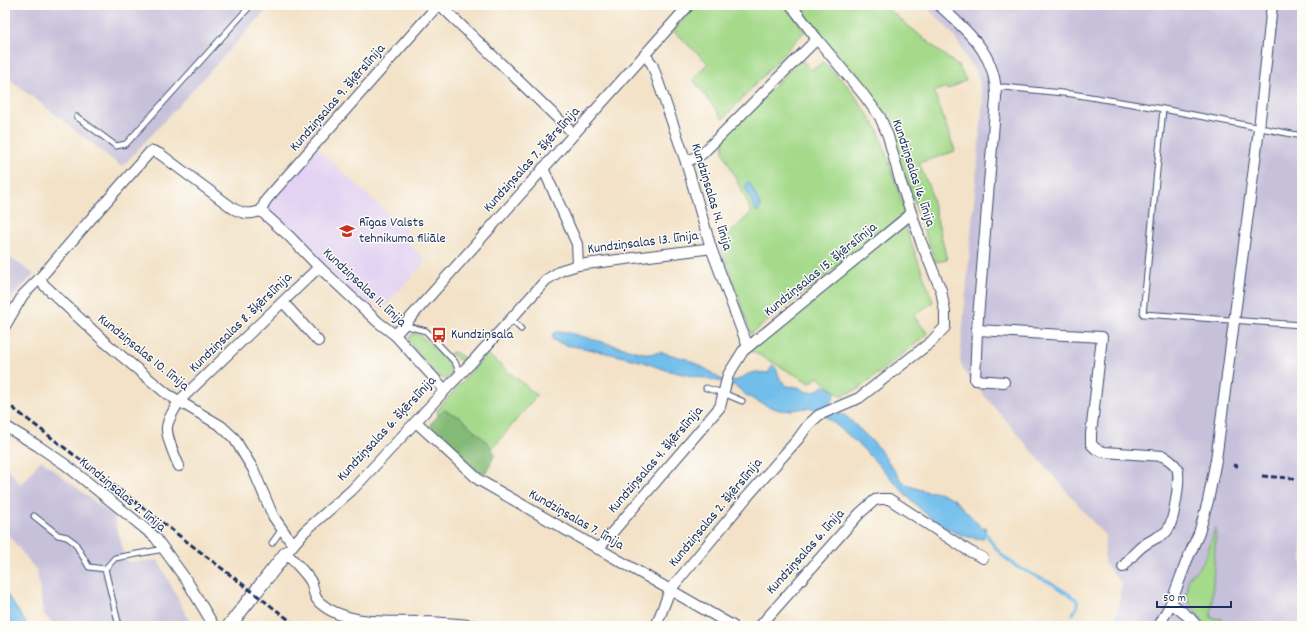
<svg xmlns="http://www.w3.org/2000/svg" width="1307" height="631" viewBox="0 0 1307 631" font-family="Dekko,sans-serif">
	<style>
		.built { fill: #e3d3f2 }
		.industrial { fill: #c6c0da }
		.green { fill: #a5da8b; stroke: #608474 }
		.forest { fill: #84ba77; stroke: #50746a }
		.water { fill: #71beeb; stroke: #4676a4 }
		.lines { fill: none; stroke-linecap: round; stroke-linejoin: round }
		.stream { stroke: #71beeb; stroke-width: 3 }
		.service-casing { stroke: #3b4a6e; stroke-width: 7 }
		.minor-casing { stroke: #3b4a6e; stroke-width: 12 }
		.tertiary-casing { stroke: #3b4a6e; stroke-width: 15 }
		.service { stroke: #fff; stroke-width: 5 }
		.minor { stroke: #fff; stroke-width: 10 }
		.tertiary { stroke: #fff; stroke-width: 13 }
		.rail { stroke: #1b2f5e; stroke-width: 3; stroke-dasharray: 6 3; stroke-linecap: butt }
		.labels { text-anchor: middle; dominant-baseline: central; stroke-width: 3; stroke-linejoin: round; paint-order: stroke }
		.street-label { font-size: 14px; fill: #1b2f5e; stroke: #fdfcf7 }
		.poi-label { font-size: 14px; fill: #1b2f5e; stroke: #fdfcf7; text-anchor: start }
	</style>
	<rect width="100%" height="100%" fill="#fdfcf7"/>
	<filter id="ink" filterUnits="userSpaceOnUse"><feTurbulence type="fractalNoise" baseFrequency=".025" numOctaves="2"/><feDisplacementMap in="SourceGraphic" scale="8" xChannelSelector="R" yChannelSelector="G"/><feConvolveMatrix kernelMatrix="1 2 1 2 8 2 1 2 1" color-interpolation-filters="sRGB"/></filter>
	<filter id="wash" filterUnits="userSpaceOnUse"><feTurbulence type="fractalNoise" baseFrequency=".012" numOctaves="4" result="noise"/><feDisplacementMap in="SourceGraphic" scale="16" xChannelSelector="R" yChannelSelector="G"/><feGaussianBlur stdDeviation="0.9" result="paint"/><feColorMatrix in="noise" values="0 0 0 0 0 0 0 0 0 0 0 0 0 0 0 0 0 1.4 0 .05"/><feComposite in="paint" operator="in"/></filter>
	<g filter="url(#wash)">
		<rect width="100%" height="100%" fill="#f3e2c7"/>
		<path class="built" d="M316,147L413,237L408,243L427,260L382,309L373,301L367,307L267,211V204Z"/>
		<g class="industrial">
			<path d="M5,5H271L122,167L7,77L5,80Z"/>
			<path d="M925,5H1302V626H1114L1122,584L1104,563L1105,536L964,372L960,360L983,100L978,76L952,33Z"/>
			<path d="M5,254L34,274L5,304Z"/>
			<path d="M41,460L113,516L127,562L158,560L192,626H56L43,613L37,571L5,531V465L20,484L26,480Z"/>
		</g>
		<g class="green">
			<path d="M696,5H784L805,31L723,119L693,79L708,63L673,31Z"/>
			<path d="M797,5H883L959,67L966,80L947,90L946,87L934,92L955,151L919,163L930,190L947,260L935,262L884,113Z"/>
			<path d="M801,59L812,70L823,62L849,87L878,130L906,213L751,334L720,243L752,212L723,152L724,136Z"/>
			<path d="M904,223L933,302L914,316L928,334L858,389L841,396L818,377L810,383L750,350Z"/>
			<path d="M414,334L420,335L448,362L451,367V376C448,378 446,380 442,378C434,375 416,349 409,341L410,336Z"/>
			<path d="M455,352L466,359C459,363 455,357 450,353Z"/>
			<path d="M487,354L537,395L473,472L436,437L438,409Z"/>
			<path d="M1215,528H1216L1211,618L1222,619L1221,626H1206L1190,603L1185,593L1188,592C1185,573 1195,575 1203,562C1209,551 1212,539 1215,528Z"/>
		</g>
		<path class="forest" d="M444,410L460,417L490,445L495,454L486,473L478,472L454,451L431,428V423Z"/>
		<g class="water">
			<path d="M748,182L750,183L761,207L757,212L745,187L746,184Z"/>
			<path d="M556,332H566L639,352L649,354L661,352L687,359L706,369L719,378L727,382L738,380L748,374L756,372L768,373L773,365L776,368L780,379L786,386L798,387L807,392H814L824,386L828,387L836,392L830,406L834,412L846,416L877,446L902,481L909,486L928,492H939L954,499L982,528L986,527L983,539C933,536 906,492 873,459C856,441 836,424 816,409C804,406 792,412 780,410C771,408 753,400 746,395C741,391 737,386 731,384C701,376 673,375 644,362C624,357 604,352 583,348C572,346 564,346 553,340L552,335Z"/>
			<path d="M5,594L8,596L28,626H5Z"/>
		</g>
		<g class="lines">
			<path class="stream" d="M985,532L994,546L1003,556L1017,567L1053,584L1076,599C1080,605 1076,608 1073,614"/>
		</g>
	</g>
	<g filter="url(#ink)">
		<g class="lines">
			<g class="service-casing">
				<g id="service">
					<path d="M996,88L1004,87L1072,94L1163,109L1143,314L1302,325"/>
					<path d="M1163,109L1302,136"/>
					<path d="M77,117L116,146L126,144L251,5"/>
					<path d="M511,319L521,329"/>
					<path d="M403,325L426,331L455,362L460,374"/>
					<path d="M706,388L723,393L742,401"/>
					<path d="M34,516L58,535L67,537L75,543L89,567L105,569"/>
					<path d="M272,543L282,529"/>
					<path d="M119,626L105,569L115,558L164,549"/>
				</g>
			</g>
			<g class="minor-casing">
				<g id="minor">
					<path d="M440,5L574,134"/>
					<path d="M939,5C968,32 997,54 996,98L977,330L975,380L1004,382"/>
					<path d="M645,55L652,64L686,162L711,248L748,347"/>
					<path d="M686,162L702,154L817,39"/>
					<path d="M543,168L577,244L578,265"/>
					<path d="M261,211L266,200L438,5"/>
					<path d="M261,211L289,236L319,267L378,322L395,335L445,390"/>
					<path d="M40,278L44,285L106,343L167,394L221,426L234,438L253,469L273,516L293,545"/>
					<path d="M283,302L318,341"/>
					<path d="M5,326L23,295L40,278L90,220L150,152L153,151L160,154L234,209C246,215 249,214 261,211"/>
					<path d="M977,330L1102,337L1091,434V444L1096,449L1104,452L1163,456C1168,459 1173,462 1177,468C1181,477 1174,524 1166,532C1161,536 1153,539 1147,543C1137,549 1130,558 1123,567"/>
					<path d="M395,335L689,5"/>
					<path d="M416,422L479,480L733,626"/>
					<path d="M5,426L38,446L66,465L132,518L155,537L187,581L214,626"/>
					<path d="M179,466C175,457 166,435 167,427C168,418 175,409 179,401L319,267"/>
					<path d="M598,549L720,407L728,375L743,351L911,214"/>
					<path d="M1171,603L1190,618L1197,626"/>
					<path d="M477,626C458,624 440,622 422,622C389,621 345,626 319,602C312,595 315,588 310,580C303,570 294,561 286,553L305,531L352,490L382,458L445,390L473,361L546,280L562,270L578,265L705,249L711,248"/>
					<path d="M656,626L670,590L747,497L798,439L808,425L819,415L859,398L931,342L945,327V312L941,290L921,242L900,180L888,136L880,117L863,94L817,39L791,5"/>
					<path d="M760,626L860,513L875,500L881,499H889L969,551L983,558"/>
					<path d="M1159,626L1171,603L1187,560L1199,533L1208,501L1216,460L1259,129L1272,5"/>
				</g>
			</g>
			<g class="tertiary-casing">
				<path id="tertiary" d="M229,626L286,553"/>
			</g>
			<use href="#service" class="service"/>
			<use href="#minor" class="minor"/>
			<use href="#tertiary" class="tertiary"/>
			<g class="rail">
				<path d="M5,402L297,626"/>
				<path d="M1233,465L1238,466"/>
				<path d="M1262,476L1302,479"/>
			</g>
		</g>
	</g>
	<defs>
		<g id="university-bare" transform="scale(1.2)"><path d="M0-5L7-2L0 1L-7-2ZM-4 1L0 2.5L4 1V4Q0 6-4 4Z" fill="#c8321e" stroke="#fdfcf7" stroke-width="2.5" paint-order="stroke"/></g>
		<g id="bus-bare" transform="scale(1.2)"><path d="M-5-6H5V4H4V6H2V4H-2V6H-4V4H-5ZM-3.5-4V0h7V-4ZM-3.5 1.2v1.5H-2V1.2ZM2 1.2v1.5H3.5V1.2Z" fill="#c8321e" stroke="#fdfcf7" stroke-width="2.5" paint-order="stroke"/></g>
	</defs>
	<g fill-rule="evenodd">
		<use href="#university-bare" x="347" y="231"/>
		<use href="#bus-bare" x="439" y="335"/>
	</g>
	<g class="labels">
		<g class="street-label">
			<text transform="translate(338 98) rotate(-49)">Kundziņsalas 9. šķērslīnija</text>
			<text transform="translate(532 160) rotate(-48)">Kundziņsalas 7. šķērslīnija</text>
			<text transform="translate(913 173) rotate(72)">Kundziņsalas 16. līnija</text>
			<text transform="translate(711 197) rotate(73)">Kundziņsalas 14. līnija</text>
			<text transform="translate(643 243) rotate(-7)">Kundziņsalas 13. līnija</text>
			<text transform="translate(821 270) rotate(-39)">Kundziņsalas 15. šķērslīnija</text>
			<text transform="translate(364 288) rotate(43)">Kundziņsalas 11. līnija</text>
			<text transform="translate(241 323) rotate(-44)">Kundziņsalas 8. šķērslīnija</text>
			<text transform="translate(143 353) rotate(39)">Kundziņsalas 10. līnija</text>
			<text transform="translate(387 429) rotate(-47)">Kundziņsalas 6. šķērslīnija</text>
			<text transform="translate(656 460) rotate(-49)">Kundziņsalas 4. šķērslīnija</text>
			<text transform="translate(122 495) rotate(40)">Kundziņsalas 2. līnija</text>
			<text transform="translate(716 513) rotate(-50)">Kundziņsalas 2. šķērslīnija</text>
			<text transform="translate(576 520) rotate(30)">Kundziņsalas 7. līnija</text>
			<text transform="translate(806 552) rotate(-48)">Kundziņsalas 6. līnija</text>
		</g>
		<g class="poi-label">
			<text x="359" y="223">Rīgas Valsts<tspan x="359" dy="16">tehnikuma filiāle</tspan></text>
			<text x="451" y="335">Kundziņsala</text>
		</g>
	</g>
	<rect width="1307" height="631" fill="none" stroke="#fdfcf7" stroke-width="20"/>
	<path d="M1157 601v6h74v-6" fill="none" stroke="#1b2f5e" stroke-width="2"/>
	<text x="1163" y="601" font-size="12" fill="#1b2f5e" stroke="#fdfcf7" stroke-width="3" paint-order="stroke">50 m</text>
</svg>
